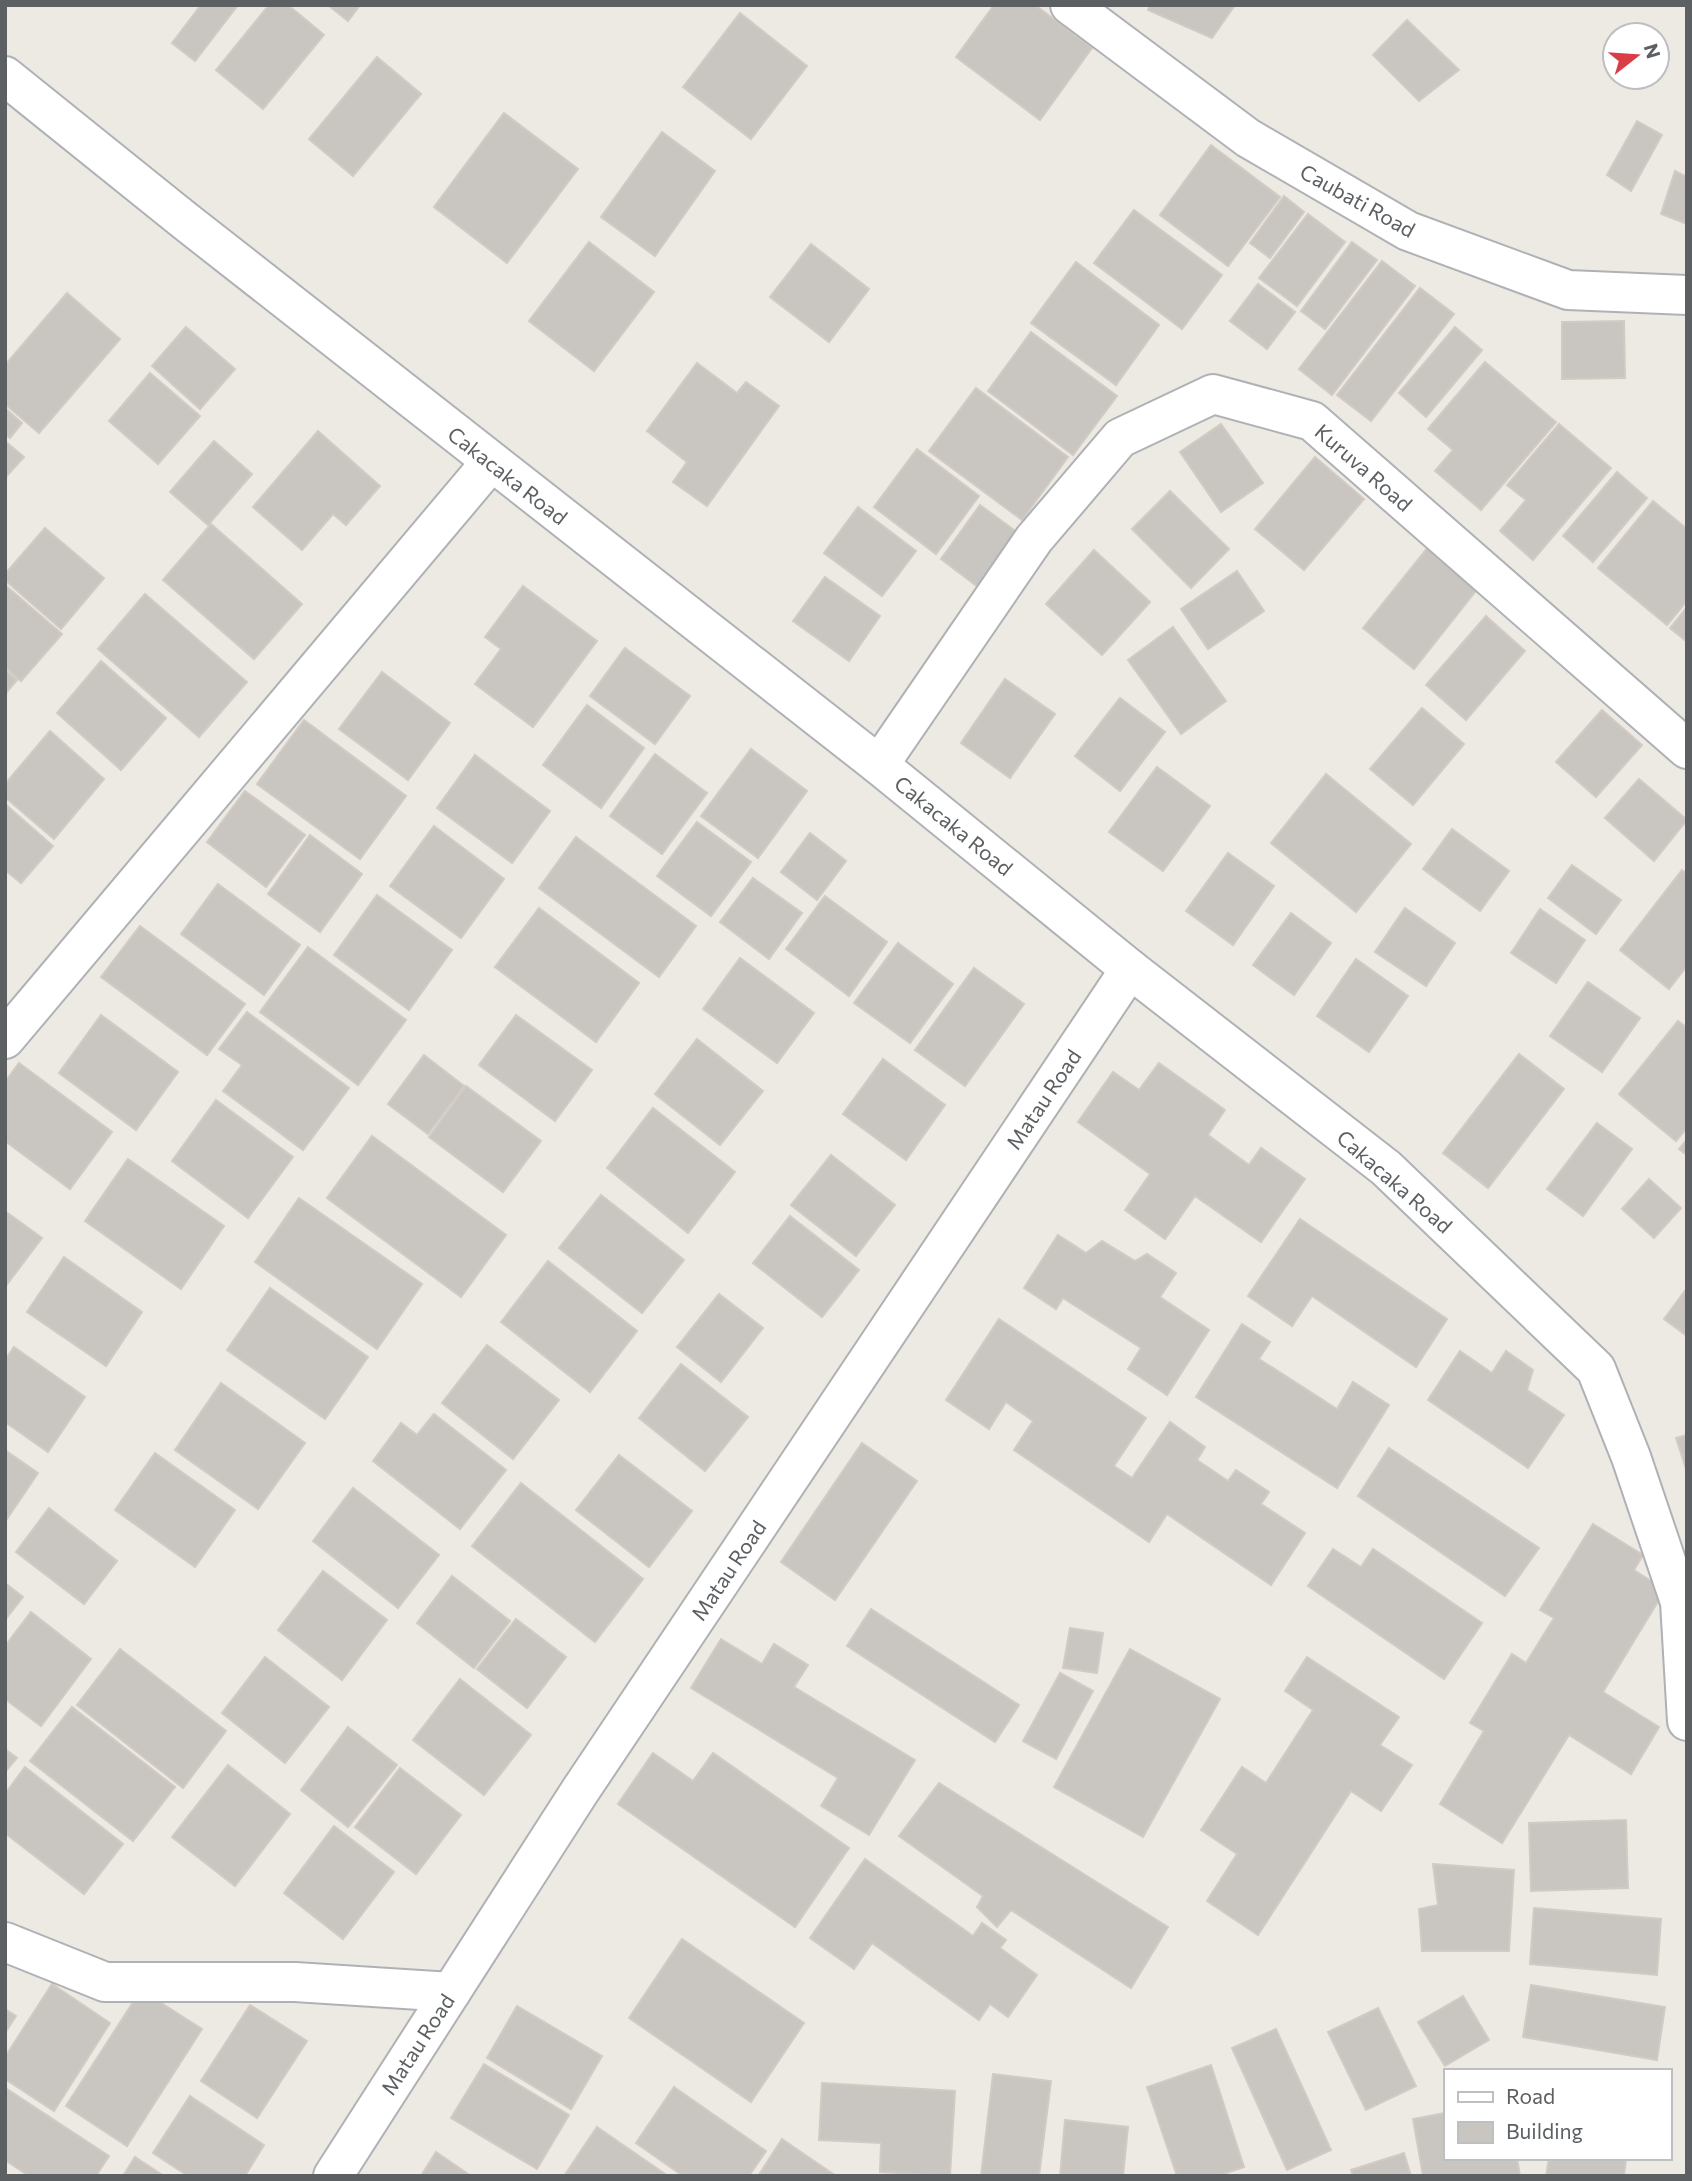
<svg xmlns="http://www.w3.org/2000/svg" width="1692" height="2181" viewBox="0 0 1692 2181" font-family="Commissioner,sans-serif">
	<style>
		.building { fill: #c9c5c1; stroke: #d1cbc3; stroke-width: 2 }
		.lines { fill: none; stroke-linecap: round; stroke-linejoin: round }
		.minor-casing { stroke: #afb2b5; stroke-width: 42 }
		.tertiary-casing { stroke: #afb2b5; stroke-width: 42 }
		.minor { stroke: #fff; stroke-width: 38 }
		.tertiary { stroke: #fff; stroke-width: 38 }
		.labels { text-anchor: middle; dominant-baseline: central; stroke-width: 6; stroke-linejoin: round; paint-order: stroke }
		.street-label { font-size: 21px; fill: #5c6063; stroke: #fff }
	</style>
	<rect width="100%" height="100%" fill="#edeae4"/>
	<g class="building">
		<path d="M201,5H238L195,61L172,43Z"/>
		<path d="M269,5H288L324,35L263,109L216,70Z"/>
		<path d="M328,5H360L348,21Z"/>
		<path d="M994,5H1035L1092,48L1040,120L956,57Z"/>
		<path d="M1150,5H1235L1212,38L1148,10Z"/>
		<path d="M740,13L807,66L751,139L683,87Z"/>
		<path d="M1407,20L1459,70L1419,101L1373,55Z"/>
		<path d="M377,57L421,94L353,176L309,139Z"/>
		<path d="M504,113L578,169L507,263L434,207Z"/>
		<path d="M1637,121L1662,135L1631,191L1607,175Z"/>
		<path d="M662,132L715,171L655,256L601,217Z"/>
		<path d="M1211,145L1280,197L1228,266L1160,215Z"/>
		<path d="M1675,171L1687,177V224L1661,214Z"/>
		<path d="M1284,196L1304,212L1270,258L1250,243Z"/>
		<path d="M1134,210L1222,275L1182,329L1094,263Z"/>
		<path d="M1308,214L1345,242L1297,306L1259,278Z"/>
		<path d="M589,242L654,292L594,371L529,321Z"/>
		<path d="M1352,242L1377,260L1325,329L1301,311Z"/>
		<path d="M811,244L869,289L829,342L770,297Z"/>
		<path d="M1382,261L1415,286L1332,395L1299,369Z"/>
		<path d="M1076,262L1159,325L1116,385L1031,323Z"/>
		<path d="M1258,284L1295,312L1267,349L1230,321Z"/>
		<path d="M1420,288L1454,314L1371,421L1337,395Z"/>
		<path d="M67,293L120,339L39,433L5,404V365Z"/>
		<path d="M1624,321L1625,378L1562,379V322Z"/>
		<path d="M186,327L235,369L200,409L152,366Z"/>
		<path d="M1455,327L1482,350L1426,417L1399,393Z"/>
		<path d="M1031,332L1117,396L1073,455L988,391Z"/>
		<path d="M1485,362L1556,422L1481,510L1435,471L1453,450L1428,429Z"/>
		<path d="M697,363L737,393L746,382L779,406L707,506L673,482L687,462L647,431Z"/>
		<path d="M150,373L200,416L158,464L109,421Z"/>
		<path d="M976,388L1068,457L1022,520L929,451Z"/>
		<path d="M5,408L22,423L10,438L5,434Z"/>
		<path d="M1221,424L1263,483L1221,512L1180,452Z"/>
		<path d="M1559,424L1611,468L1533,560L1500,531L1526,500L1507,485Z"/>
		<path d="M318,431L380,486L346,525L333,514L302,550L253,507Z"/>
		<path d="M5,441L24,457L5,478Z"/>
		<path d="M214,441L252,474L208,525L170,492Z"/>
		<path d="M917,449L979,496L936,554L874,507Z"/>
		<path d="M1315,457L1364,499L1304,570L1255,529Z"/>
		<path d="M1617,472L1647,498L1593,562L1563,536Z"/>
		<path d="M1170,491L1229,549L1191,588L1132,529Z"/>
		<path d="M1653,501L1687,529V601L1667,625L1598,568Z"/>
		<path d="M980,505L1018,533L978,587L941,559Z"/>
		<path d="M858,507L916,551L882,596L824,553Z"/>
		<path d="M211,524L302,604L254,659L163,580Z"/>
		<path d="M45,528L104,578L61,629L5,580V574Z"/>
		<path d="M1429,546L1479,587L1414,669L1363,628Z"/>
		<path d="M1094,550L1150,602L1102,655L1046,604Z"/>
		<path d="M1237,571L1264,611L1208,649L1181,609Z"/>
		<path d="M825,577L880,616L849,661L793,621Z"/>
		<path d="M5,585L62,634L21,681L5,667Z"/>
		<path d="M523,586L597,641L533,727L475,684L501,649L485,637Z"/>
		<path d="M145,594L247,682L199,737L98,649Z"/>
		<path d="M1687,607V642L1670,628Z"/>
		<path d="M1486,616L1525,651L1466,720L1426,685Z"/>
		<path d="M1173,627L1226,701L1181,734L1128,660Z"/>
		<path d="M625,648L690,696L655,744L590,696Z"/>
		<path d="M101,661L166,718L121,770L57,713Z"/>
		<path d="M5,670L17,680L5,694Z"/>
		<path d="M382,672L450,723L408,780L339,729Z"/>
		<path d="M1005,679L1055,714L1010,778L961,743Z"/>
		<path d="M1120,698L1165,732L1120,791L1075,756Z"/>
		<path d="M587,705L644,748L601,808L543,765Z"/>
		<path d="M1422,708L1464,744L1413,805L1370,769Z"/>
		<path d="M1602,710L1642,745L1596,797L1556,762Z"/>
		<path d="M304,720L406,796L360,859L257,784Z"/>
		<path d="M50,731L104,779L54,839L5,797V784Z"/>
		<path d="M751,749L807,791L758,858L701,816Z"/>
		<path d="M655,754L707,793L662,854L610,816Z"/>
		<path d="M475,755L550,811L512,863L437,808Z"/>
		<path d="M1157,767L1210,806L1163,871L1109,832Z"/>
		<path d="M1326,774L1411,844L1356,912L1271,843Z"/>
		<path d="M1639,779L1687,820L1654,861L1605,818Z"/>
		<path d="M245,791L305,835L266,887L207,842Z"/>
		<path d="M5,804L53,846L21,883L5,870Z"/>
		<path d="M697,822L751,862L711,916L657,876Z"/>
		<path d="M434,826L504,879L461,938L390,886Z"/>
		<path d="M1452,829L1509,871L1480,911L1423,869Z"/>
		<path d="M810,833L846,861L817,900L781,872Z"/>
		<path d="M310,835L362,874L320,932L268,894Z"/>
		<path d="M576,837L696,926L659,977L539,888Z"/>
		<path d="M1228,853L1274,886L1233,945L1186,911Z"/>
		<path d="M1572,865L1621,900L1596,934L1548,898Z"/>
		<path d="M1682,870L1687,874V966L1669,989L1620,950Z"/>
		<path d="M753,878L802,913L769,959L720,922Z"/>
		<path d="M218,884L300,945L264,995L181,934Z"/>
		<path d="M377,895L452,950L409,1010L334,955Z"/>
		<path d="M825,896L887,942L849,996L786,949Z"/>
		<path d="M539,908L639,983L596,1042L495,967Z"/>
		<path d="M1405,908L1455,943L1426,986L1375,952Z"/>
		<path d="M1540,909L1585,940L1556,983L1511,953Z"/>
		<path d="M1291,913L1331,943L1294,995L1253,965Z"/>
		<path d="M140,926L245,1004L207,1055L101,977Z"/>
		<path d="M898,943L953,984L910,1043L854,1003Z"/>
		<path d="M308,947L406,1020L358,1085L260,1012Z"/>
		<path d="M740,958L814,1013L777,1063L703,1009Z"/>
		<path d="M1356,959L1408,996L1369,1052L1317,1016Z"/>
		<path d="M974,968L1024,1004L965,1086L915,1050Z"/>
		<path d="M1588,982L1640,1018L1602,1072L1550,1036Z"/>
		<path d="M247,1012L349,1088L303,1150L223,1091L242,1065L219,1049Z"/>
		<path d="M101,1015L178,1072L136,1130L59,1073Z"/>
		<path d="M516,1015L592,1070L555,1121L479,1065Z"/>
		<path d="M1678,1021L1687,1028V1128L1676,1141L1619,1094Z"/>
		<path d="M697,1039L763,1091L720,1145L655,1094Z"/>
		<path d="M1519,1054L1564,1089L1488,1188L1443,1153Z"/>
		<path d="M424,1055L464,1086L428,1134L388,1104Z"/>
		<path d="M883,1059L945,1105L906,1160L843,1114Z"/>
		<path d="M19,1063L112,1132L70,1189L5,1141V1082Z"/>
		<path d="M1159,1063L1225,1110L1208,1135L1249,1165L1261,1148L1305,1179L1261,1242L1195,1196L1165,1239L1125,1210L1150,1174L1078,1122L1113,1072L1139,1090Z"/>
		<path d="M466,1086L541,1141L503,1192L429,1137Z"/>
		<path d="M216,1100L293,1157L248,1218L172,1161Z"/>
		<path d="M653,1108L735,1172L688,1233L607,1168Z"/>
		<path d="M1597,1123L1632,1149L1583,1216L1547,1189Z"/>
		<path d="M372,1136L506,1235L461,1297L327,1198Z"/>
		<path d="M1687,1139V1155L1679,1149Z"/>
		<path d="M831,1155L895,1205L856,1256L791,1205Z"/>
		<path d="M128,1159L224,1226L181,1289L85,1221Z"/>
		<path d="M1649,1179L1681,1208L1654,1238L1622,1209Z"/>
		<path d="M601,1195L684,1260L642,1313L559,1248Z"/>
		<path d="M299,1198L422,1284L377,1349L255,1262Z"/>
		<path d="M5,1211L42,1238L5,1287Z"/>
		<path d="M790,1216L859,1270L822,1317L753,1263Z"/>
		<path d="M1300,1219L1447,1319L1416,1367L1312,1296L1292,1326L1248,1296Z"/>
		<path d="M1058,1235L1086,1253L1102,1241L1135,1261L1147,1254L1176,1273L1160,1297L1209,1330L1167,1395L1128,1369L1141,1348L1063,1298L1056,1309L1024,1288Z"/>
		<path d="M64,1257L142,1312L106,1366L27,1312Z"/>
		<path d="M548,1261L637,1331L590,1392L501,1322Z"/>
		<path d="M270,1288L368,1357L325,1419L227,1350Z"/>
		<path d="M1687,1288V1336L1664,1319Z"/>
		<path d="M719,1294L763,1328L721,1382L677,1347Z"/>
		<path d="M999,1319L1146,1418L1114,1466L1132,1478L1170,1422L1205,1447L1197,1460L1228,1481L1236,1470L1269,1492L1261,1504L1305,1533L1271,1585L1167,1514L1149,1542L1014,1450L1033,1421L1006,1402L989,1429L946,1400Z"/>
		<path d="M1242,1324L1270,1342L1259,1359L1337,1409L1353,1382L1389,1405L1337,1488L1196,1397Z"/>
		<path d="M487,1345L559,1400L513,1459L442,1403Z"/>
		<path d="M14,1347L85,1397L48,1452L5,1422V1360Z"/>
		<path d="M1460,1351L1492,1373L1506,1351L1533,1370L1527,1390L1564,1415L1528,1468L1428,1400Z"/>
		<path d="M681,1364L748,1417L705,1471L639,1418Z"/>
		<path d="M221,1383L305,1443L258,1509L175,1450Z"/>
		<path d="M434,1414L506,1470L460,1529L373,1461L401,1423L417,1435Z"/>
		<path d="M1687,1435V1472L1676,1438Z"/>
		<path d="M862,1443L917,1481L835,1600L781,1562Z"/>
		<path d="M1389,1448L1539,1548L1505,1596L1358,1496Z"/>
		<path d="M5,1450L38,1473L5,1522Z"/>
		<path d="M155,1453L235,1510L195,1567L115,1510Z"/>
		<path d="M619,1455L692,1511L649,1567L576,1510Z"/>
		<path d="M521,1483L643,1579L595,1642L472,1546Z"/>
		<path d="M353,1488L439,1555L398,1608L313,1541Z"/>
		<path d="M49,1508L117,1561L84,1604L16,1552Z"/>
		<path d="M1593,1524L1643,1555L1634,1570L1665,1590L1603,1692L1659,1727L1631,1774L1569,1735L1502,1843L1440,1804L1484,1731L1470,1723L1512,1654L1526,1663L1554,1618L1540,1610Z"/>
		<path d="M1333,1549L1361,1567L1373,1549L1482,1623L1444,1679L1308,1586Z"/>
		<path d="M323,1571L387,1620L342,1680L278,1630Z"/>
		<path d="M452,1576L510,1621L474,1668L417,1623Z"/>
		<path d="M5,1583L23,1597L5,1620Z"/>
		<path d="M871,1609L1019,1705L995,1742L847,1646Z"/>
		<path d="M31,1612L91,1659L41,1726L5,1699V1646Z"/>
		<path d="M516,1619L566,1657L527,1708L477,1669Z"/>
		<path d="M1070,1628L1103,1633L1097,1673L1063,1668Z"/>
		<path d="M721,1639L762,1664L774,1644L808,1665L794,1687L915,1760L869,1835L821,1806L838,1778L691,1688Z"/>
		<path d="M120,1649L226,1731L183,1788L77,1705Z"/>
		<path d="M1130,1649L1220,1699L1143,1837L1054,1787Z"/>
		<path d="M265,1657L329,1707L285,1763L222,1713Z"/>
		<path d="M1307,1657L1399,1717L1380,1745L1412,1765L1381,1811L1351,1791L1258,1935L1207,1901L1237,1854L1201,1830L1242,1767L1266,1783L1313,1710L1285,1691Z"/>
		<path d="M1060,1673L1093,1691L1056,1759L1023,1741Z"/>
		<path d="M460,1679L531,1735L484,1795L413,1740Z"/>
		<path d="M72,1707L175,1787L133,1841L30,1761Z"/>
		<path d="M348,1727L397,1765L348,1827L301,1790Z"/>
		<path d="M5,1749L17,1758L5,1772Z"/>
		<path d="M653,1753L693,1781L713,1753L849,1848L795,1927L618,1804Z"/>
		<path d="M228,1765L290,1814L235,1886L172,1837Z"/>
		<path d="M25,1767L123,1844L84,1894L5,1833V1794Z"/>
		<path d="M400,1768L461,1815L416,1874L355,1827Z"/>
		<path d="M939,1783L1168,1927L1131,1988L1011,1910L997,1927L977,1907L983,1896L899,1836Z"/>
		<path d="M1626,1820L1628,1888L1531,1891L1529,1823Z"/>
		<path d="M334,1826L394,1872L343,1939L284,1893Z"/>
		<path d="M865,1859L973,1936L982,1923L1006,1940L1000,1948L1037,1975L1008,2017L990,2004L979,2020L872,1943L854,1969L810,1938Z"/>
		<path d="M1433,1864L1514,1870L1509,1951H1422L1419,1909L1438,1905Z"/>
		<path d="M1534,1908L1661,1919L1657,1975L1530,1964Z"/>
		<path d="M682,1939L804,2023L751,2102L629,2018Z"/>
		<path d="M52,1984L110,2023L54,2111L5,2079V2057Z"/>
		<path d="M1531,1985L1665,2007L1657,2060L1523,2037Z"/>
		<path d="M141,1990L202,2029L127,2146L66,2106Z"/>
		<path d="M1463,1996L1489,2040L1445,2066L1418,2022Z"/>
		<path d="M250,2005L307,2041L257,2118L201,2081Z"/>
		<path d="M517,2006L602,2056L571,2109L487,2058Z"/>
		<path d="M1378,2008L1416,2086L1366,2110L1328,2032Z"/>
		<path d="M5,2009L16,2016L5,2033Z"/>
		<path d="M1276,2029L1331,2150L1287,2170L1232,2048Z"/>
		<path d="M484,2064L569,2115L537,2169L451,2118Z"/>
		<path d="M1211,2065L1244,2167L1217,2176H1177L1147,2087Z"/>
		<path d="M993,2074L1051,2081L1039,2176H981Z"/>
		<path d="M822,2083L955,2091L950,2176L880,2172L881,2143L819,2140Z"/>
		<path d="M674,2087L766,2151L749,2176H683L636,2143Z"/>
		<path d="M7,2089L109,2156L96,2176H29L5,2160V2092Z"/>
		<path d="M190,2096L264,2145L245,2176H188L153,2153Z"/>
		<path d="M1445,2113V2158H1517L1520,2176H1423L1413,2119Z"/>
		<path d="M1065,2120L1128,2127L1123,2176H1060Z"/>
		<path d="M597,2127L668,2176H564Z"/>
		<path d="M782,2139L836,2176H758Z"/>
		<path d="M436,2152L471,2176H421Z"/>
		<path d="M1404,2153L1411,2176H1353L1351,2170Z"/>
		<path d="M135,2157L164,2176H123Z"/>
		<path d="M1549,2158H1625L1626,2159L1624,2176H1546Z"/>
	</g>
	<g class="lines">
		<g class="minor-casing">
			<g id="minor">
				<path d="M5,76L184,220L879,765L1130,969L1386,1168L1596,1369L1631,1457L1680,1602L1687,1721"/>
				<path d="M879,765L1034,539L1120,438L1213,394L1312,421L1687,749"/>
				<path d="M5,1039L491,462"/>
				<path d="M5,1942L105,1982H295L451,1992"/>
				<path d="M333,2176L580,1791L1130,969"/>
			</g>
		</g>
		<g class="tertiary-casing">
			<path id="tertiary" d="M1070,5L1248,138L1408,231L1568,290L1687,295"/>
		</g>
		<use href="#minor" class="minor"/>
		<use href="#tertiary" class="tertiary"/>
	</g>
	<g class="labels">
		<g class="street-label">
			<text transform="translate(1358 200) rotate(29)">Caubati Road</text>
			<text transform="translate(1364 467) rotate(41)">Kuruva Road</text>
			<text transform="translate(508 475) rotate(38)">Cakacaka Road</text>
			<text transform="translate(954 825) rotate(39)">Cakacaka Road</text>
			<text transform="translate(1043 1099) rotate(-56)">Matau Road</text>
			<text transform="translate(1395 1181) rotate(41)">Cakacaka Road</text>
			<text transform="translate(728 1570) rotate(-56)">Matau Road</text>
			<text transform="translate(417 2044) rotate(-57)">Matau Road</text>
		</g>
	</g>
	<rect width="1692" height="2181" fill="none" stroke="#5c6063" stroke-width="14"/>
	<rect x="1444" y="2069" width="228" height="91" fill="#ffffff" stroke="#bebfc1" stroke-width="2"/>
	<rect x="1458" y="2092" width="35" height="10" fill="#ffffff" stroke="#bebfc1" stroke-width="2"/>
	<text x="1506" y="2104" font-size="21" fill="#5c6063">Road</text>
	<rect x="1458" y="2122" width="35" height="21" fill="#c9c5c1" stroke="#bebfc1" stroke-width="2"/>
	<text x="1506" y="2139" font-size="21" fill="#5c6063">Building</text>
	<g transform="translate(1636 56) rotate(73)"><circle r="33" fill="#ffffff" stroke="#bebfc1" stroke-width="2"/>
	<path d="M0-5L12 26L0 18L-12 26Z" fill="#da3d45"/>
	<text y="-10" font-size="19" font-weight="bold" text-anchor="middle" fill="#5c6063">N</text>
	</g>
</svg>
